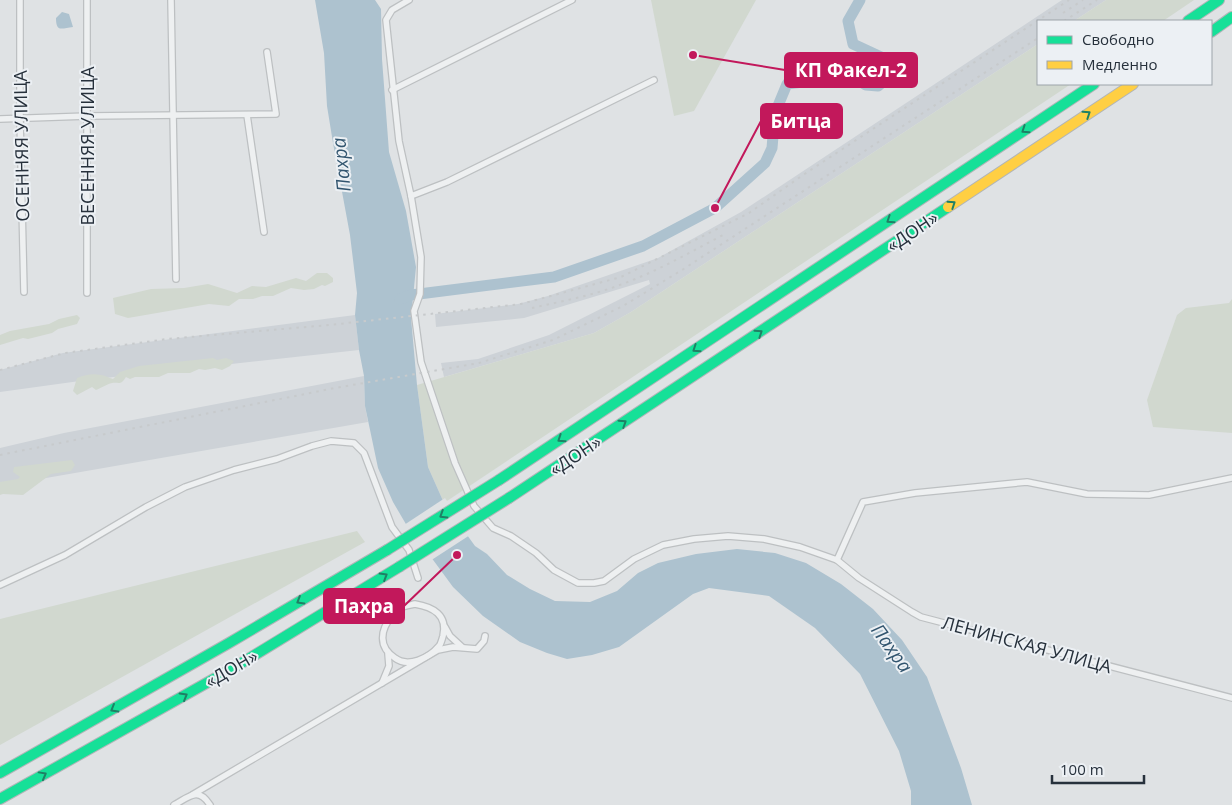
<svg xmlns="http://www.w3.org/2000/svg" width="1232" height="805" viewBox="0 0 1232 805" font-family="'Open Sans',sans-serif">
	<style>
		.built { fill: #cdd2d7 }
		.green { fill: #d1d8cf }
		.water { fill: #adc2cf }
		.pier { fill: #dfe2e4 }
		.lines { fill: none; stroke-linecap: round; stroke-linejoin: round }
		.river { stroke: #adc2cf; stroke-width: 11 }
		.street-casing { stroke: #bdc0c2; stroke-width: 8 }
		.fast-casing { stroke: #b1b5b8; stroke-width: 12 }
		.slow-casing { stroke: #b1b5b8; stroke-width: 12 }
		.street { stroke: #eef0f1; stroke-width: 5.5 }
		.fast { stroke: #16e098; stroke-width: 10 }
		.slow { stroke: #ffcf43; stroke-width: 10 }
		.rail { stroke: #c7cacc; stroke-width: 2; stroke-dasharray: 2.5 5; stroke-linecap: butt }
		.fast-bridge-casing { stroke: #b1b5b8; stroke-width: 12; stroke-linecap: butt }
		.fast-bridge { stroke: #16e098; stroke-width: 10 }
		.oneway { stroke: #1f8065 }
		.labels { text-anchor: middle; dominant-baseline: central; stroke-width: 4; stroke-linejoin: round; paint-order: stroke }
		.street-label { font-size: 18px; fill: #27313c; stroke: #ecf0f4 }
		.water-label { font-size: 19px; font-style: italic; fill: #32556f; stroke: #ecf0f4 }
		.leader { fill: none; stroke: #c2185b; stroke-width: 2 }
		.callout-dot { fill: #c2185b; stroke: #ecf0f4; stroke-width: 2 }
		.callout { fill: #c2185b; stroke: #c2185b; stroke-width: 2 }
		.callout-label { font-size: 19px; text-anchor: middle; font-weight: bold; fill: #fff }
	</style>
	<rect width="100%" height="100%" fill="#dfe2e4"/>
	<g class="built">
		<path d="M1062,0H1106L1074,21H1038V44L631,312L594,333L444,377L441,363L478,359L549,335L650,284L649,280L524,318L436,327L435,314L518,304L548,296L658,258L741,212Z"/>
		<path d="M355,315L359,350L87,380L0,392V370L63,353Z"/>
		<path d="M364,376L365,406L368,422L0,486V448L64,433Z"/>
	</g>
	<g class="green">
		<path d="M651,0H756L694,111L674,116Z"/>
		<path d="M1106,0H1194L1163,21H1074Z"/>
		<path d="M1038,44V84H1071L444,503L428,467L417,385L594,333L631,312Z"/>
		<path d="M317,273H327L333,278V282L325,286L322,285L314,289L304,290L291,288L273,296H262L253,299H239L229,306L209,304L128,318L115,314L113,298L151,289L184,288L208,284L237,293L252,286L266,287L296,278L306,281Z"/>
		<path d="M1232,299V433L1153,427L1147,400L1177,315L1186,308L1229,303Z"/>
		<path d="M77,315L80,318L77,324L58,329L52,333L28,339L23,338L0,345V335L10,331L49,324L59,319Z"/>
		<path d="M213,358L217,360L226,358L234,361L230,366L222,370L215,368L205,370L199,369L190,373H168L159,377H135L130,379L126,377C120,386 120,382 112,383C107,384 101,388 96,390L92,387L77,395L73,391L77,378C85,375 92,373 101,375C105,375 109,378 113,379L120,372L139,366Z"/>
		<path d="M72,460L75,465L71,471L51,474L23,495L3,494L0,495V482L18,479L20,477L13,472L14,467Z"/>
		<path d="M357,531L365,542L0,745V619Z"/>
	</g>
	<g class="water">
		<path d="M315,0H375L381,9L382,59L389,152L406,211L416,267L411,318L417,385L428,467L444,503L475,546L487,554L507,575L530,589L555,601L590,602L617,591L638,573L658,563L696,554L737,549L775,553L806,563L841,584L873,609L902,640L927,677L961,768L972,805H911V791L899,751L860,674L815,628L769,596L709,588L693,594L619,647L592,655L567,659L547,653L520,642L483,616L453,587L428,553L417,543L393,502L378,468L365,406L364,376L359,350L355,315L357,293L350,235L333,143L327,106L324,53Z"/>
		<path d="M62,12L69,14L73,27C62,28 56,33 56,18Z"/>
	</g>
	<path class="pier" d="M445,498L470,535L430,561L415,544L404,525Z"/>
	<g class="lines">
		<path class="river" d="M400,299L411,295L554,277L643,246L715,208L765,163L772,148L775,113L787,84L852,76L866,85L878,86L886,79L888,69L881,57L853,44L848,21L860,0"/>
		<g class="street-casing">
			<g id="street">
				<path d="M20,0V119L24,292"/>
				<path d="M87,0V293"/>
				<path d="M171,0L176,279"/>
				<path d="M409,0L392,10L386,20L399,141L411,196L421,257L420,294L414,311L421,362L455,463L474,506L493,528L511,536L536,553L554,570L578,583H594L604,581L634,559L663,545L694,539L728,536L764,539L800,547L837,560L863,502L915,493L1027,482L1087,494L1149,495L1232,478"/>
				<path d="M392,90L572,0"/>
				<path d="M247,115L264,232"/>
				<path d="M0,119L88,116L276,114L267,52"/>
				<path d="M411,196L447,182L654,80"/>
				<path d="M837,560L859,578L912,612L921,617L1232,698"/>
				<path d="M0,585L65,555L146,507L185,487L234,470L277,459L312,446L331,441L354,443L364,453L392,527L409,550L418,578"/>
				<path d="M415,604C433,607 448,615 443,636C442,639 441,644 439,646C429,658 408,668 395,658C378,647 380,630 392,616C395,614 397,610 400,608C404,606 411,605 415,604Z"/>
				<path d="M445,627L450,636L462,647"/>
				<path d="M382,683L389,666L388,654"/>
				<path d="M192,795L438,650L453,647L477,649L484,641L485,636"/>
				<path d="M174,805C189,797 198,786 210,805"/>
			</g>
		</g>
		<g class="fast-casing">
			<g id="fast">
				<path d="M1188,21L1219,0"/>
				<path d="M1211,32L1232,17"/>
				<path d="M499,480L1094,84"/>
				<path d="M509,498L948,207"/>
				<path d="M0,773L229,643L387,550"/>
				<path d="M0,799L235,667L399,567"/>
			</g>
		</g>
		<g class="slow-casing">
			<path id="slow" d="M948,207L1133,84"/>
		</g>
		<use href="#street" class="street"/>
		<use href="#fast" class="fast"/>
		<use href="#slow" class="slow"/>
		<g class="rail">
			<path d="M1063,13L1083,0"/>
			<path d="M1064,21L1097,0"/>
			<path d="M532,308C563,301 595,295 625,283C660,270 692,251 725,234"/>
			<path d="M0,370L65,353L167,339L329,325L521,304L621,277L749,213L803,175L1069,0"/>
			<path d="M0,455L335,388L479,363L553,340L623,306L682,270L1038,38"/>
		</g>
		<g class="fast-bridge-casing">
			<g id="fast-bridge">
				<path d="M387,550L499,480"/>
				<path d="M399,567L509,498"/>
			</g>
		</g>
		<use href="#fast-bridge" class="fast-bridge"/>
	</g>
	<defs><path id="oneway-chevron" d="M-2-3.5L2.5 0L-2 3.5" fill="none" stroke-width="1.6" stroke-linecap="round" stroke-linejoin="round" transform="scale(1.25)"/></defs>
	<g class="oneway">
		<use href="#oneway-chevron" transform="translate(1087 114) rotate(-34)"/>
		<use href="#oneway-chevron" transform="translate(1025 130) rotate(146)"/>
		<use href="#oneway-chevron" transform="translate(952 204) rotate(-34)"/>
		<use href="#oneway-chevron" transform="translate(890 220) rotate(146)"/>
		<use href="#oneway-chevron" transform="translate(759 333) rotate(-34)"/>
		<use href="#oneway-chevron" transform="translate(696 349) rotate(146)"/>
		<use href="#oneway-chevron" transform="translate(623 423) rotate(-33)"/>
		<use href="#oneway-chevron" transform="translate(561 439) rotate(146)"/>
		<use href="#oneway-chevron" transform="translate(443 515) rotate(148)"/>
		<use href="#oneway-chevron" transform="translate(384 576) rotate(-31)"/>
		<use href="#oneway-chevron" transform="translate(300 601) rotate(149)"/>
		<use href="#oneway-chevron" transform="translate(184 696) rotate(-30)"/>
		<use href="#oneway-chevron" transform="translate(114 709) rotate(150)"/>
		<use href="#oneway-chevron" transform="translate(43 775) rotate(-29)"/>
	</g>
	<g class="labels">
		<g class="street-label">
			<text transform="translate(21 146) rotate(-91)">ОСЕННЯЯ УЛИЦА</text>
			<text transform="translate(87 146) rotate(-90)">ВЕСЕННЯЯ УЛИЦА</text>
			<text transform="translate(912 231) rotate(-34)">«ДОН»</text>
			<text transform="translate(575 455) rotate(-33)">«ДОН»</text>
			<text transform="translate(1027 644) rotate(15)">ЛЕНИНСКАЯ УЛИЦА</text>
			<text transform="translate(231 668) rotate(-30)">«ДОН»</text>
		</g>
		<g class="water-label">
			<text transform="translate(341 165) rotate(-96)">Пахра</text>
			<text transform="translate(892 648) rotate(54)">Пахра</text>
		</g>
	</g>
	<path class="leader" d="M693 55L785 70M715 208L761 121M457 555L404 606"/>
	<g class="callout-dot">
		<circle cx="693" cy="55" r="5"/>
		<circle cx="715" cy="208" r="5"/>
		<circle cx="457" cy="555" r="5"/>
	</g>
	<g class="callout">
		<rect x="785" y="53" width="132" height="34" rx="5"/>
		<rect x="761" y="104" width="81" height="34" rx="5"/>
		<rect x="324" y="589" width="80" height="34" rx="5"/>
	</g>
	<g class="callout-label">
		<text x="851" y="77">КП Факел-2</text>
		<text x="801" y="128">Битца</text>
		<text x="364" y="613">Пахра</text>
	</g>
	<rect x="1037" y="20" width="175" height="65" fill="#ecf0f4" stroke="#9da4aa"/>
	<rect x="1047" y="36" width="25" height="8" fill="#16e098" stroke="#9da4aa"/>
	<text x="1082" y="45" font-size="15" fill="#27313c">Свободно</text>
	<rect x="1047" y="61" width="25" height="8" fill="#ffcf43" stroke="#9da4aa"/>
	<text x="1082" y="70" font-size="15" fill="#27313c">Медленно</text>
	<path d="M1052 775v8h92v-8" fill="none" stroke="#27313c" stroke-width="2.5"/>
	<text x="1060" y="775" font-size="15" fill="#27313c" stroke="#ecf0f4" stroke-width="4" paint-order="stroke">100 m</text>
</svg>
